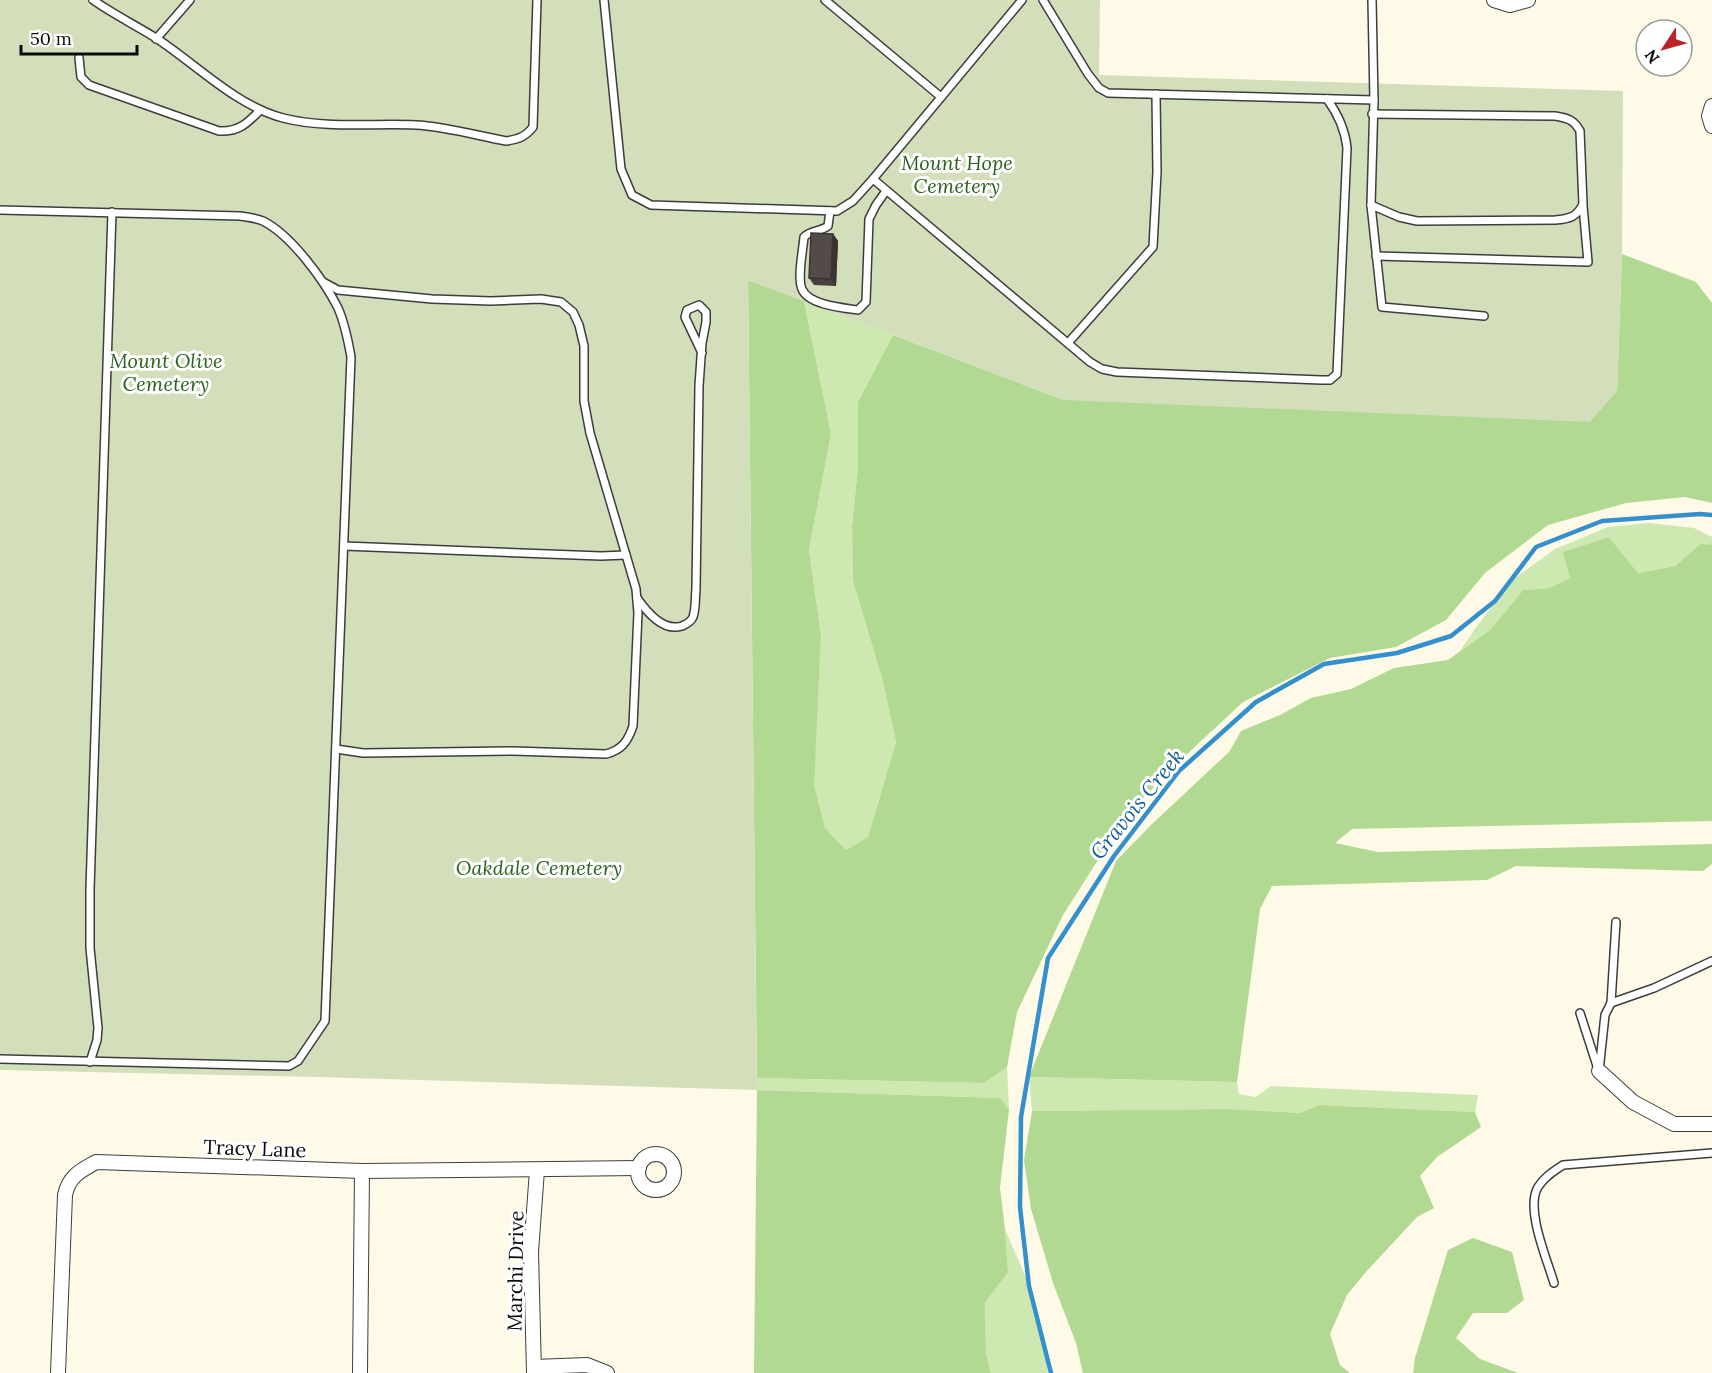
<svg xmlns="http://www.w3.org/2000/svg" width="1712" height="1373" viewBox="0 0 1712 1373" font-family="Lora,serif">
	<style>
		.green { fill: #cee8b2 }
		.forest { fill: #b1d992 }
		.cemetery { fill: #d3dfbb }
		.lines { fill: none; stroke-linecap: round; stroke-linejoin: round }
		.stream { stroke: #348fcd; stroke-width: 4.5 }
		.lane-casing { stroke: #3d3d3d; stroke-width: 10 }
		.street-casing { stroke: #3d3d3d; stroke-width: 16 }
		.lane { stroke: #fff; stroke-width: 7 }
		.street { stroke: #fff; stroke-width: 14 }
		.wall { fill: #47403d }
		.shaded-wall { fill: #3a3432 }
		.building { fill: #534b47; stroke: #3a3432; stroke-width: 1.5 }
		.labels { text-anchor: middle; dominant-baseline: central; stroke-width: 6; stroke-linejoin: round; paint-order: stroke }
		.park-label { font-size: 20px; font-style: italic; fill: #2a611c; stroke: #fff }
		.street-label { font-size: 20px; fill: #0a0a0a; stroke: #fff }
		.water-label { font-size: 21px; font-style: italic; fill: #155f9a; stroke: #fff }
	</style>
	<rect width="100%" height="100%" fill="#fffae7"/>
	<g class="green">
		<path d="M804,301L893,335L858,402V467L852,526L853,581L882,678L896,742L868,837L846,850L825,828L813,787L821,635L809,550L831,434Z"/>
		<path d="M1649,523L1694,528L1712,537V545H1701L1675,566L1638,573L1609,537L1564,552L1570,578L1549,588L1523,590L1491,629L1460,651L1477,626L1511,581L1555,549L1608,527Z"/>
		<path d="M1007,1067L1009,1110L999,1098L757,1090V1078L984,1083Z"/>
		<path d="M1029,1077L1237,1082L1239,1094L1256,1097L1271,1086L1478,1095L1475,1112L1319,1105L1300,1113L1229,1109L1032,1111Z"/>
		<path d="M1005,1229L1030,1287L1042,1331L1048,1373H991L986,1354L985,1303L1008,1272Z"/>
	</g>
	<g class="forest">
		<path d="M1622,254L1696,282L1712,303V503L1685,497L1626,503L1548,525L1485,573L1446,620L1396,647L1330,658L1243,702L1171,769L1126,816L1063,915L1017,1012L1007,1067L984,1083L757,1078L748,280L804,301L831,434L809,550L821,635L814,786L825,828L846,850L868,837L896,742L882,678L853,581L852,526L858,467V402L893,335L1064,400L1617,391Z"/>
		<path d="M1609,537L1638,573L1675,566L1701,544L1712,545V821L1352,829L1335,843L1378,852L1712,844V864L1703,871L1516,866L1487,880L1272,886L1260,909L1237,1082L1029,1077L1116,861L1152,824L1229,752L1241,731L1280,715L1311,698L1351,689L1394,668L1448,660L1491,629L1523,590L1549,588L1570,578L1563,552Z"/>
		<path d="M757,1090L1000,1098L1009,1110L1000,1188L1005,1229L1008,1272L985,1303L986,1354L991,1373H754Z"/>
		<path d="M1319,1105L1475,1112L1481,1127L1437,1157L1420,1176L1434,1208L1417,1217L1365,1273L1347,1295L1330,1334L1340,1365L1350,1373H1083L1076,1343L1053,1283L1031,1209L1024,1160L1032,1111L1229,1109L1300,1113Z"/>
		<path d="M1473,1238L1512,1252L1524,1300L1507,1313H1473L1456,1338L1480,1359L1518,1373H1413L1415,1358L1448,1250Z"/>
	</g>
	<path class="cemetery" d="M0,0H1100L1099,75L1623,91L1622,254L1617,391L1590,422L1064,400L748,280L757,1090L318,1077L0,1070Z"/>
	<g class="lines">
		<path class="stream" d="M1051,1373L1029,1286L1020,1207L1021,1117L1048,958L1114,856L1179,771L1256,702L1324,664L1397,653L1451,636L1495,601L1536,547L1602,521L1700,514L1712,515"/>
		<g class="lane-casing">
			<g id="lane">
				<path d="M93,0C113,14 135,25 156,38C197,65 235,105 283,118C327,129 372,123 416,125C443,126 479,136 506,141C519,139 525,137 533,127L537,0"/>
				<path d="M604,0L621,169L632,195L651,205L837,211L853,201L873,179"/>
				<path d="M825,0L941,97"/>
				<path d="M1022,0L873,179L1090,362L1102,369L1117,372L1321,380H1330L1337,374L1347,148C1345,129 1338,114 1327,99"/>
				<path d="M1043,0L1088,74L1099,88L1108,93L1374,100"/>
				<path d="M1372,0L1374,100L1371,205L1382,307L1484,316"/>
				<path d="M156,39L190,0"/>
				<path d="M79,58L81,77L89,85L219,131C238,132 247,124 260,110"/>
				<path d="M1371,205L1399,217L1417,221L1555,220C1569,219 1577,217 1583,204L1580,131C1574,120 1568,118 1555,116L1372,114"/>
				<path d="M0,210L240,216C248,217 256,218 263,221C291,235 324,280 338,308C345,324 348,340 351,357L325,1021L298,1061L289,1066L0,1059"/>
				<path d="M830,211L828,226C820,232 811,230 804,237C803,250 797,278 802,289C808,305 844,308 858,310L866,302L869,219L876,205L886,191"/>
				<path d="M1376,256L1588,262L1583,206"/>
				<path d="M323,282L338,290L432,299L491,301L541,299L561,302L573,312L579,325L584,346V401L590,433L636,589L638,613L633,726C628,741 622,750 606,754L513,751L363,753L336,749"/>
				<path d="M1068,343L1153,247L1157,172L1156,94"/>
				<path d="M344,546L601,556L626,555"/>
				<path d="M637,598C647,612 663,632 682,626C687,624 691,622 693,617C696,608 695,598 696,589L699,386L702,343L706,322V312L699,305L687,310L685,317L702,353"/>
				<path d="M1611,1003L1654,988L1712,961"/>
				<path d="M1580,1013L1597,1066"/>
				<path d="M90,1062L97,1040L98,1028L90,948V889L112,212"/>
				<path d="M1599,1071L1605,1015L1611,1003L1616,922"/>
				<path d="M1554,1283C1547,1259 1525,1209 1538,1187C1544,1177 1554,1171 1563,1165L1712,1153"/>
			</g>
		</g>
		<g class="street-casing">
			<g id="street">
				<path d="M1494,0L1510,5L1528,0"/>
				<path d="M1712,106L1709,116L1712,126"/>
				<path d="M1599,1071L1633,1102L1674,1124H1712"/>
				<circle cx="656" cy="1172" r="18"/>
				<path d="M534,1367L587,1365L607,1373"/>
				<path d="M58,1373L65,1195C69,1176 80,1171 96,1162L362,1171L639,1168"/>
				<path d="M360,1373L362,1171"/>
				<path d="M534,1373L531,1252L537,1170"/>
			</g>
		</g>
		<use href="#lane" class="lane"/>
		<use href="#street" class="street"/>
	</g>
	<path class="wall" d="M833,234L838,241L836,286L814,285L809,278Z"/>
	<path class="shaded-wall" d="M833,234L838,241L836,286L831,279Z"/>
	<path class="building" d="M811,233L833,234L831,279L809,278Z"/>
	<g class="labels">
		<g class="park-label">
			<text x="957" y="162">Mount Hope<tspan x="957" dy="23">Cemetery</tspan></text>
			<text x="166" y="360">Mount Olive<tspan x="166" dy="23">Cemetery</tspan></text>
			<text x="539" y="867">Oakdale Cemetery</text>
		</g>
		<g class="street-label">
			<text transform="translate(255 1148) rotate(2)">Tracy Lane</text>
			<text transform="translate(515 1271) rotate(-89)">Marchi Drive</text>
		</g>
		<g class="water-label">
			<text transform="translate(1137 804) rotate(-51)">Gravois Creek</text>
		</g>
	</g>
	<g transform="translate(1664 48) rotate(234)"><circle r="28" fill="#ffffff" stroke="#9d9d9d" stroke-width="1.5"/>
	<path d="M0-4.5L10 22L0 15L-10 22Z" fill="#b9232a"/>
	<text y="-9" font-size="16" font-weight="bold" text-anchor="middle" fill="#0a0a0a">N</text>
	</g>
	<path d="M21 45v9h116v-9" fill="none" stroke="#0a0a0a" stroke-width="3"/>
	<text x="30" y="45" font-size="18" fill="#0a0a0a" stroke="#ffffff" stroke-width="4.5" paint-order="stroke">50 m</text>
</svg>
